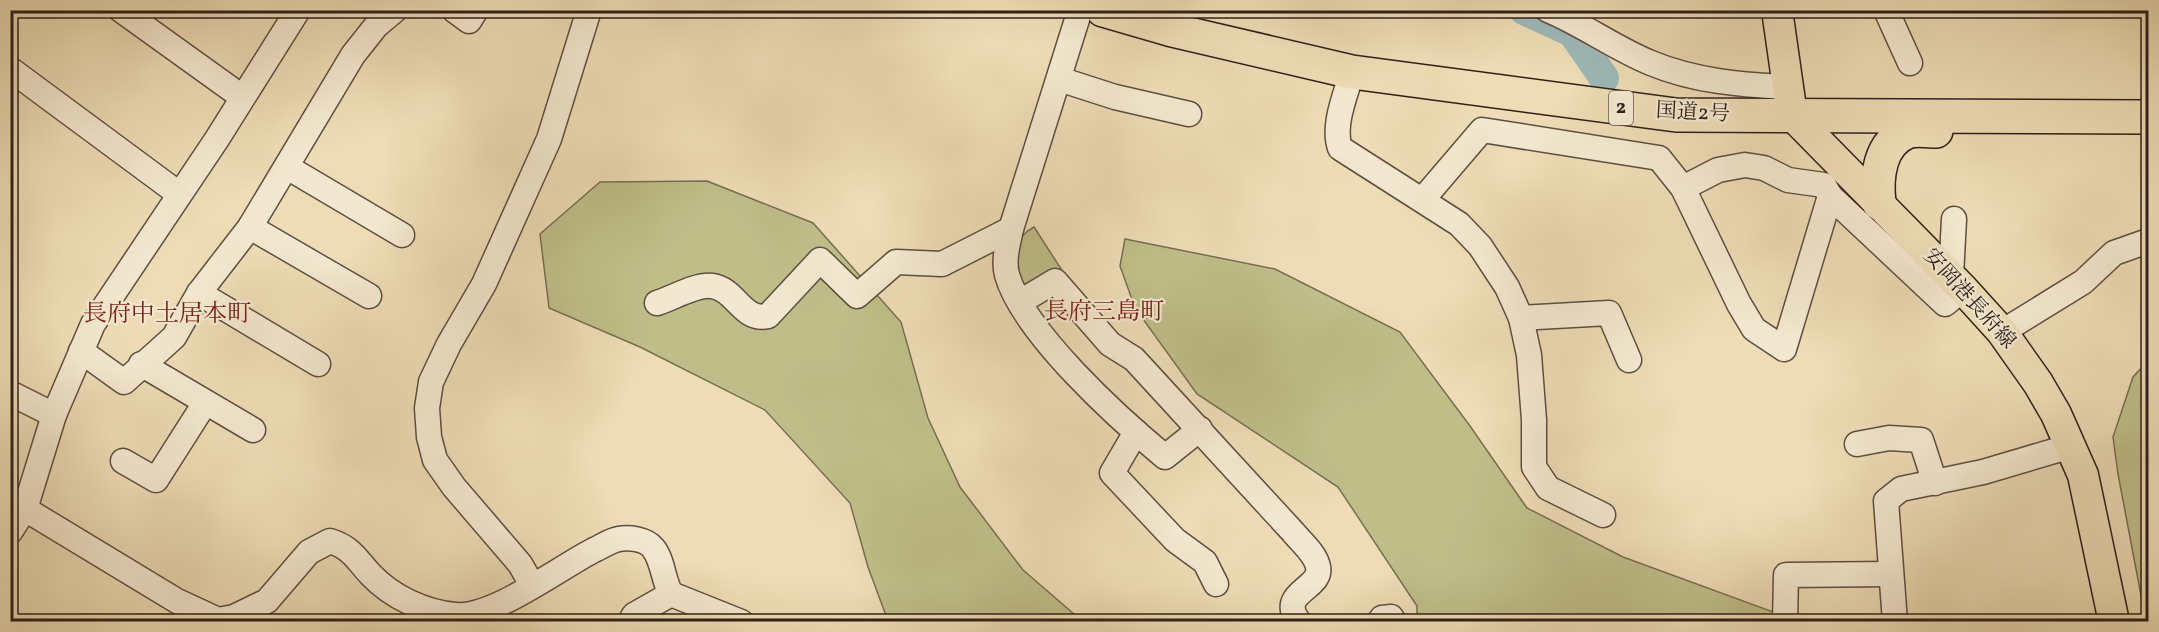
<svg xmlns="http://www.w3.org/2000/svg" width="2159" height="632" viewBox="0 0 2159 632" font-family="Vollkorn,'Noto Serif JP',serif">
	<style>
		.green { fill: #bfbe89; stroke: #776f51; stroke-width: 1.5 }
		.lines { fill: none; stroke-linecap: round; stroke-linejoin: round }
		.river { stroke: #9db9b8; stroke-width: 30 }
		.minor-casing { stroke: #5e4f40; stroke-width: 27 }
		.major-casing { stroke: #2f2019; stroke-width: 33 }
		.highway-casing { stroke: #2f2019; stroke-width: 36 }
		.minor { stroke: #f3e8cf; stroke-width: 24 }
		.major { stroke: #eddcb5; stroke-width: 30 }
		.highway { stroke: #eddcb5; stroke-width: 33 }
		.labels { text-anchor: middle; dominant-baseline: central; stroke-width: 4.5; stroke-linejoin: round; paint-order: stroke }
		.shield { fill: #f3e8cf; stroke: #6a5c50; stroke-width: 1.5 }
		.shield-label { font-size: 20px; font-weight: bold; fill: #2f2019 }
		.street-label { font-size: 21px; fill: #2f2019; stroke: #f3e8cf }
		.quarter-label { font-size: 24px; fill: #7a1f14; stroke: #f3e8cf }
	</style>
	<rect width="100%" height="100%" fill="#eddcb5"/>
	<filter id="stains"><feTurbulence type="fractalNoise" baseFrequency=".00333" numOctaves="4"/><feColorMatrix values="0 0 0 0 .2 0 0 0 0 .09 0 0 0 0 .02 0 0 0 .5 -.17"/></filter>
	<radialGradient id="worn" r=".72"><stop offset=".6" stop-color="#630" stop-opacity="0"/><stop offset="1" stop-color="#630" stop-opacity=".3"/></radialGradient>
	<g class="green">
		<path d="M707,181L813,223L901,322L928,418L960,487L1023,570L1082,621H888L868,567L850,503L765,410L640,347L549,308L540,234L600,182Z"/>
		<path d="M1034,227L1063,272L1032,292L1020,285C1017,258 1007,242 1034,227Z"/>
		<path d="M1125,239L1275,269L1400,332L1470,426L1527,508L1623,557L1787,617L1793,621H1417V606L1338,487L1197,394L1135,308L1120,266Z"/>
		<path d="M2148,361V621L2146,622L2118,474L2113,437L2133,377Z"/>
	</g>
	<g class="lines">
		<path class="river" d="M1524,10L1572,32L1604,78"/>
		<g class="minor-casing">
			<g id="minor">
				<path d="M121,10L242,97"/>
				<path d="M454,10L469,21L476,10"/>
				<path d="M1080,10L1011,229C1008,244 1003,260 1007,275C1024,333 1118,418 1165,457L1200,429"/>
				<path d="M1548,10C1584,25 1616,49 1651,63C1694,81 1742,85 1788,87"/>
				<path d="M1886,10L1910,63"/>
				<path d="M10,69L179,194"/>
				<path d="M1352,72C1346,94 1332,125 1340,148L1459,224L1480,246L1507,287L1521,318L1529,355L1534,420V467L1548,488L1603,515"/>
				<path d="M1059,79L1115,97L1189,114"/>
				<path d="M287,167L402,235"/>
				<path d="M1683,188L1718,170L1745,165L1764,168L1788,180L1824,185L1830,196"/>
				<path d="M1423,199L1482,130L1659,158L1683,188L1739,304L1754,329L1784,349L1830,196L1945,304L1963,289"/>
				<path d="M250,227L369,296"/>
				<path d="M1951,276L1954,219"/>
				<path d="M199,293L318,364"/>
				<path d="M1020,302L1055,281L1110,344L1134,359L1293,532C1301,542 1316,554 1318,567C1323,589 1276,592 1299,622"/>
				<path d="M657,303C673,298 696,284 712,286C736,289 742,322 768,316L820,260L857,296L896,262L942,264L1011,229"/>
				<path d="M1521,318L1609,313L1629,360"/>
				<path d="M2002,332L2083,282L2114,253L2148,241"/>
				<path d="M81,351L124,382L174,337L199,293L250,227L353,55L376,26L395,10"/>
				<path d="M141,364L253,430"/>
				<path d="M10,393L54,415"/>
				<path d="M1136,432L1112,473L1175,540L1205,562L1216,584"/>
				<path d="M1857,444L1889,438L1921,440L1935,483"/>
				<path d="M123,461L156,480L205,403"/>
				<path d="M25,509L177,601L218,620L234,617L267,601L309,552L330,541C352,548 356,559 371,575C392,597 424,612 455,615C492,619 559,568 594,550C601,547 611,540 619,539C629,537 646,539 653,548C663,560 663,580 671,594L741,622"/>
				<path d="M10,532L25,509L54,415L93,324L217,139L298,10"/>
				<path d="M532,585L520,564L454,487L435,460L429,437L427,408L431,382L449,344L484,284L549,139L589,10"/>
				<path d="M630,622L634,615L671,594"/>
				<path d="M1379,622L1382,618L1391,617L1394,622"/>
				<path d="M1785,622L1786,575L1890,574"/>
				<path d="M1895,622L1886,501L1901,489L1983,472L2071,446"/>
			</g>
		</g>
		<g class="major-casing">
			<path id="major" d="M1777,10L1792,115L1963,289L2002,332L2038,383L2056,414L2083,475L2114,622"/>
		</g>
		<g class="highway-casing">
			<g id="highway">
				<path d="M1103,10L1172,30L1352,72L1676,115L2148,117"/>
				<path d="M1879,203C1876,178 1879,143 1907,132C1915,129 1928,131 1936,131"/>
			</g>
		</g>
		<use href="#minor" class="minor"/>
		<use href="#major" class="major"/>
		<use href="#highway" class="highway"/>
	</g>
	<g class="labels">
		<rect class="shield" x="1609" y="91" width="24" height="34" rx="4.5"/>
		<g class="shield-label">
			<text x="1621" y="108">2</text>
		</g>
		<g class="street-label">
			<text transform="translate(1693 113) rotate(3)">国道2号</text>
			<text transform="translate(1969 299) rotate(48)">安岡港長府線</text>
		</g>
		<g class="quarter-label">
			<text x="1104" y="313">長府三島町</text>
			<text x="167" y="315">長府中土居本町</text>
		</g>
	</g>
	<rect width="2159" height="632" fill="none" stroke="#eddcb5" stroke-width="36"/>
	<rect x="12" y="12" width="2135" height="608" fill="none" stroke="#2f2019" stroke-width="3"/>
	<rect x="18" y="18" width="2123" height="596" fill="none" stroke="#2f2019" stroke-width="1.5"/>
	<rect width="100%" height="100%" filter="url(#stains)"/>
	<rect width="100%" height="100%" fill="url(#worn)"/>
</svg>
